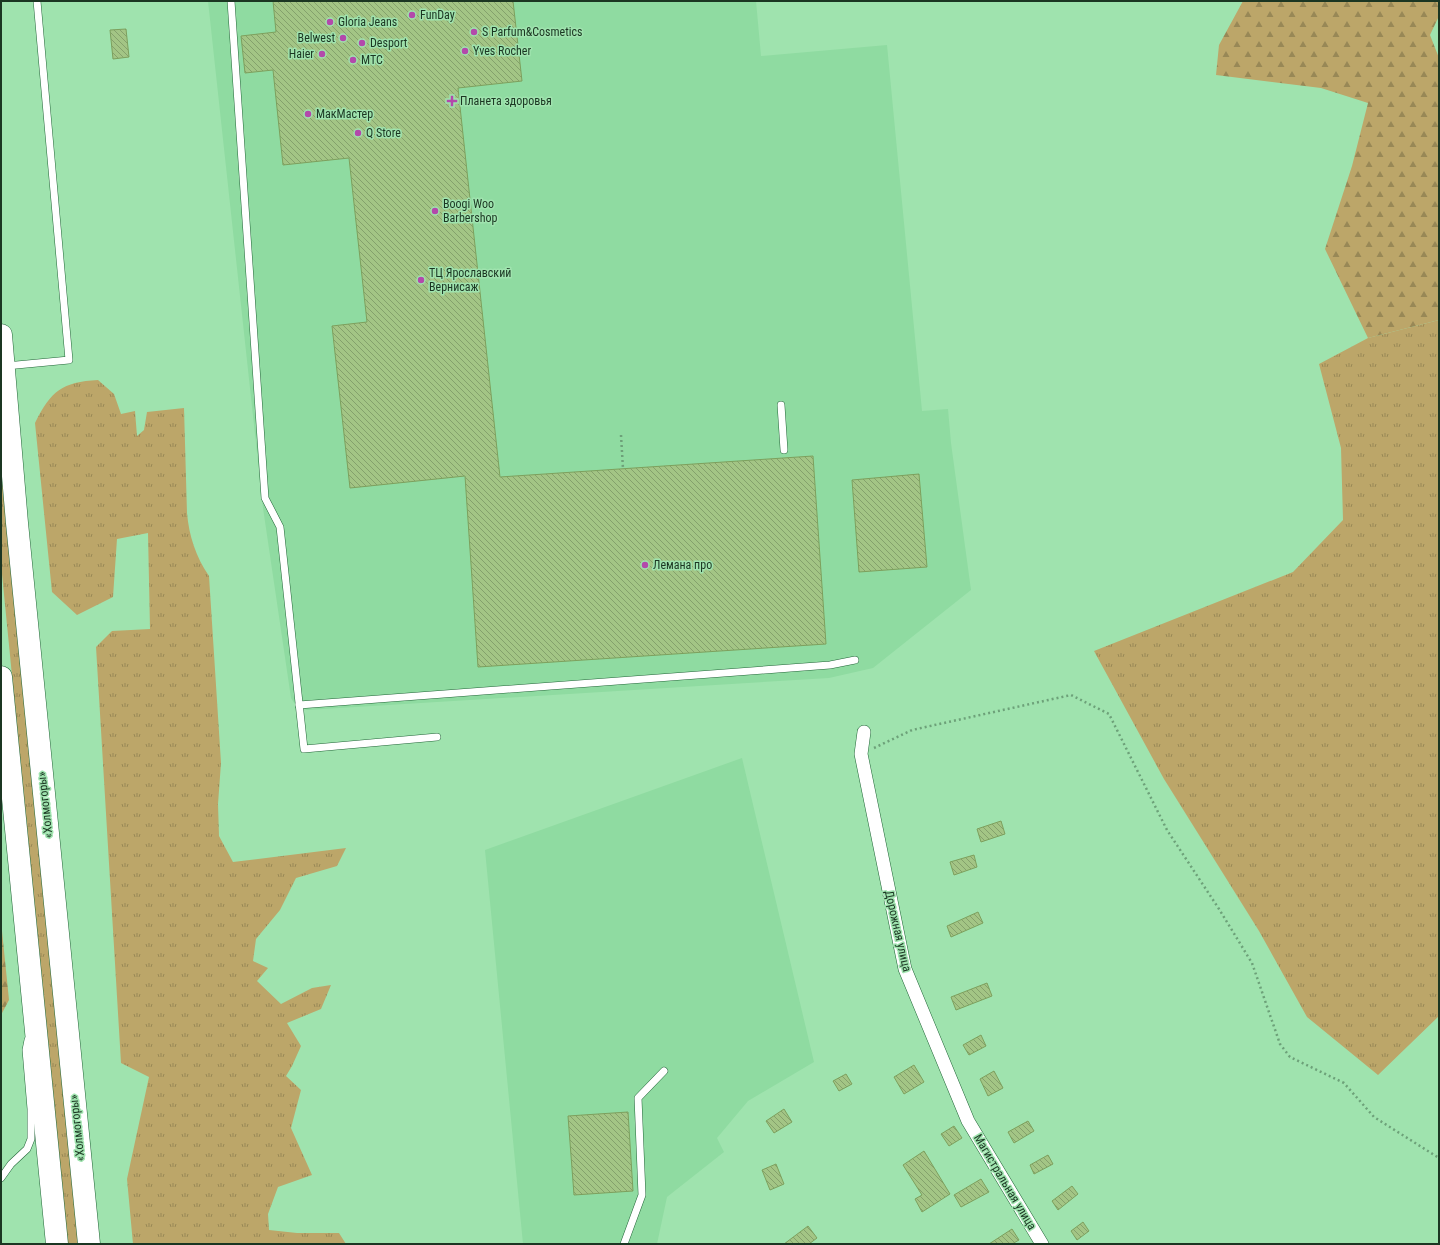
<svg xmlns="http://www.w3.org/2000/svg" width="1440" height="1245" viewBox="0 0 1440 1245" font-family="'Roboto Condensed',sans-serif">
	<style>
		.built { fill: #8fdba1 }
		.grass { fill: url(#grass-tufts) }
		.forest { fill: url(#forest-firs) }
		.building { fill: url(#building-back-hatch); stroke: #7da05d }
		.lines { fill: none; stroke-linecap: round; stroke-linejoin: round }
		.lane-casing { stroke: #216537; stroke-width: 8 }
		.street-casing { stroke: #216537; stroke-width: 14 }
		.highway-casing { stroke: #216537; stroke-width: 23 }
		.path { stroke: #6da179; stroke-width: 2.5; stroke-dasharray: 2 3; stroke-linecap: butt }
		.lane { stroke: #fff; stroke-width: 7 }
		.street { stroke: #fff; stroke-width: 13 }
		.highway { stroke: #fff; stroke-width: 22 }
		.poi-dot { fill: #b349ab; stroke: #9fe3ae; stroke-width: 1.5 }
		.labels { text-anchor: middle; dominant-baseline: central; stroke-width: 3; stroke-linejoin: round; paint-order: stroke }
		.poi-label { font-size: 12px; fill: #1b3622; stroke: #9fe3ae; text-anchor: start }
		.street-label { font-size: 12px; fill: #1b3622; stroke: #9fe3ae }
	</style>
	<defs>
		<pattern id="grass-tufts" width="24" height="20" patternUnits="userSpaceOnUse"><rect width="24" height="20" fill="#bca669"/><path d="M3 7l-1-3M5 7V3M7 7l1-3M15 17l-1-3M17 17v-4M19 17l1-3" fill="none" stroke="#988856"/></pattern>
		<pattern id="forest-firs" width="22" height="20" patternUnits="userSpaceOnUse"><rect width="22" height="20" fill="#bca669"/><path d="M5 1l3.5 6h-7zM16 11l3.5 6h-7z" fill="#988856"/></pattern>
		<pattern id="building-back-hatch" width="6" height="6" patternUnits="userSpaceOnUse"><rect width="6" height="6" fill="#a3c585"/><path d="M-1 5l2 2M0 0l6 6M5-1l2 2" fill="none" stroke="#84a16c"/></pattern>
	</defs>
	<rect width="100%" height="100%" fill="#9fe3ae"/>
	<g class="built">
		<path d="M208,1H756L761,56L887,45L922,411L948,409L951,443L971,590L873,668L829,678L307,710L296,706L291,698L263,508Z"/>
		<path d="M742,758L814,1062L748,1101L717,1138L724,1152L667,1197L657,1244H523L485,850Z"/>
	</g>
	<g class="grass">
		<path d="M1439,320V1016L1378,1075L1307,1017L1259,931L1164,779L1094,651L1293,572L1343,520L1341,448L1319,364L1368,338Z"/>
		<path d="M98,380L114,394L121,414L135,411L137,436L144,430L147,412L184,408L187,513C189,536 196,557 209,576L221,763L218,804L219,836L233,862L346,848L337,866L296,878L280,910L256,939L253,961L268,968L257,981L281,1004L312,988L331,985L321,1009L287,1023L301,1046L292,1066L286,1076L301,1090L291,1128L312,1175L278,1187L268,1214L269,1230L297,1233H339L346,1244H133L127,1179L149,1077L121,1063L96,647L112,631L150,629L148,533L117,539L113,597L77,615L52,592L35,423C51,391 62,382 98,380Z"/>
		<path d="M1,444L81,1244H68L1,564Z"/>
	</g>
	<g class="forest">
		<path d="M1243,1H1439V16L1430,35L1439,58V320L1368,338L1325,249L1352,166L1368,103L1321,88L1216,75L1219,45Z"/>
		<path d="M1,921L9,1000L1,1015Z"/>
	</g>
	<g class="building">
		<path d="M273,1H513L522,81L458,88L500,477L813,456L826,644L478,667L465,476L350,488L332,326L367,322L349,158L283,165L273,70L245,73L241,36L276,32Z"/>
		<path d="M126,29L129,57L113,59L110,30Z"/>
		<path d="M919,474L927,567L859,572L852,480Z"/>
		<path d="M1001,821L1005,834L981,842L977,829Z"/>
		<path d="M974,855L977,867L954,875L950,862Z"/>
		<path d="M978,912L983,923L951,937L947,926Z"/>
		<path d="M987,983L992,996L956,1010L951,997Z"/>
		<path d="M981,1035L986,1046L969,1055L963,1045Z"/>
		<path d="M914,1065L924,1082L904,1094L894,1077Z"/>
		<path d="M994,1071L1003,1088L988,1096L980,1079Z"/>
		<path d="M846,1074L852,1084L839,1091L833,1081Z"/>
		<path d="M784,1109L792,1122L774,1133L766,1121Z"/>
		<path d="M628,1112L633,1191L574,1195L568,1116Z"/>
		<path d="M1028,1121L1034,1131L1014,1143L1008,1132Z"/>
		<path d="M954,1126L962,1138L949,1146L941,1134Z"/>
		<path d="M924,1151L950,1194L922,1212L915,1199L922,1195L903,1165Z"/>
		<path d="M1048,1155L1053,1164L1034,1174L1030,1165Z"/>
		<path d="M776,1164L784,1184L770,1190L762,1170Z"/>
		<path d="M981,1179L989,1192L961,1207L954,1195Z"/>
		<path d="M1072,1186L1078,1194L1058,1210L1052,1201Z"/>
		<path d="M1083,1222L1089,1231L1077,1240L1071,1231Z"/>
		<path d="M808,1226L817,1238L809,1244H784Z"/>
		<path d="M1012,1229L1019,1240L1012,1244H989Z"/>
	</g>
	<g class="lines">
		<g class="lane-casing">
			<g id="lane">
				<path d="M231,1L265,498L280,527L304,749L437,737"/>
				<path d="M6,366L69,360L37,1"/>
				<path d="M781,405L784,450"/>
				<path d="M299,705L830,665L855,660"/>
				<path d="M1,1178L11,1164L27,1149L31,1139V1109L26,1050L28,1040"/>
				<path d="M624,1244L642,1195L638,1098L664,1071"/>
			</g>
		</g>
		<g class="street-casing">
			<path id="street" d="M864,732L861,754L905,969L968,1121L1042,1244"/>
		</g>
		<g class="highway-casing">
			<g id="highway">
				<path d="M1,335L17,523L89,1244"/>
				<path d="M1,677L57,1244"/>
			</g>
		</g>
		<g class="path">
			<path d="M621,435L623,469"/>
			<path d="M874,748L912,730L1071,695L1109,714L1167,830L1219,909L1252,963L1280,1044L1290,1057L1344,1083L1374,1117L1439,1158"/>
		</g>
		<use href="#lane" class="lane"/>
		<use href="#street" class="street"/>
		<use href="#highway" class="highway"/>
	</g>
	<g class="poi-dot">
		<circle cx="412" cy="15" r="4"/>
		<circle cx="330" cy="22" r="4"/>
		<circle cx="474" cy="32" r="4"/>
		<circle cx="343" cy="38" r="4"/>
		<circle cx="362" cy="43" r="4"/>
		<circle cx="465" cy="51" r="4"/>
		<circle cx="322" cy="54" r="4"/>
		<circle cx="353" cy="60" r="4"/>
		<path d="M450 95h4v4h4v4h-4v4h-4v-4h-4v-4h4z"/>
		<circle cx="308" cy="114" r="4"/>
		<circle cx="358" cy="133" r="4"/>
		<circle cx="435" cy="211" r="4"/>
		<circle cx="421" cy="280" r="4"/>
		<circle cx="645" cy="565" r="4"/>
	</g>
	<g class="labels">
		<g class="poi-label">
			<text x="420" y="15">FunDay</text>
			<text x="338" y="22">Gloria Jeans</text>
			<text x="482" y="32">S Parfum&amp;Cosmetics</text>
			<text x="335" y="38" text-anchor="end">Belwest</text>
			<text x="370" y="43">Desport</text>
			<text x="473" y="51">Yves Rocher</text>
			<text x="314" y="54" text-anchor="end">Haier</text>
			<text x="361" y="60">МТС</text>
			<text x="460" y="101">Планета здоровья</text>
			<text x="316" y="114">МакМастер</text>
			<text x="366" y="133">Q Store</text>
			<text x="443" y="204">Boogi Woo<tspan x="443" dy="14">Barbershop</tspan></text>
			<text x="429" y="273">ТЦ Ярославский<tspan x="429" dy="14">Вернисаж</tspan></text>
			<text x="653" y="565">Лемана про</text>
		</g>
		<g class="street-label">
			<text transform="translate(45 805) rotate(-96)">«Холмогоры»</text>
			<text transform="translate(898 931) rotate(77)">Дорожная улица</text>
			<text transform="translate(77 1128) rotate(-96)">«Холмогоры»</text>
			<text transform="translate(1005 1182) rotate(59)">Магистральная улица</text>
		</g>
	</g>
	<rect width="1440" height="1245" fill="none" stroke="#1b3622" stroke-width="4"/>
</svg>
